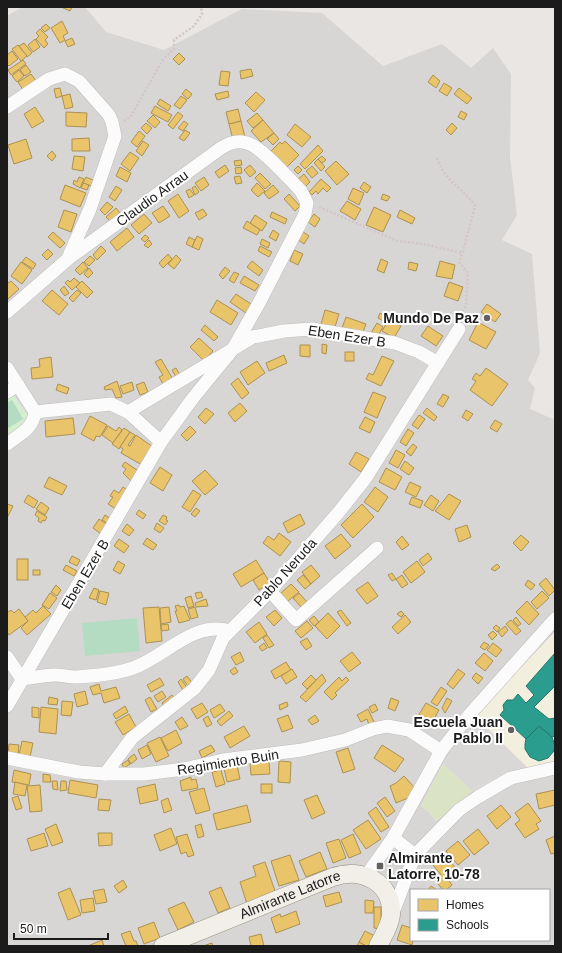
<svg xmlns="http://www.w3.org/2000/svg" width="562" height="953" viewBox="0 0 562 953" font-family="Helvetica,sans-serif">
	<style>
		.residential { fill: #d8d6d5; fill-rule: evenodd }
		.education { fill: #f3efde }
		.grass { fill: #dae3c4 }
		.park { fill: #d5edd0 }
		.pitch { fill: #b3dcc3 }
		.parking { fill: #d9d8d7 }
		.homes { fill: #e9c46a; stroke: #ab9152 }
		.schools { fill: #2a9d8f; stroke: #26766c }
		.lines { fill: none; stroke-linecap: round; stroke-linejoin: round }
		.street-casing { stroke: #bfbdbc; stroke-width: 14 }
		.secondary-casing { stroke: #918f7e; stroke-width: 19 }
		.path { stroke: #d3c6c6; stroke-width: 2.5; stroke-dasharray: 2 2; stroke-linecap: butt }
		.street { stroke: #fcfbfb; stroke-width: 13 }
		.secondary { stroke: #f2efe9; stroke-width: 18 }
		.poi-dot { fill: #636261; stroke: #fff; stroke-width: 1.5 }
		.labels { text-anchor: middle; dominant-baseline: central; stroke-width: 4; stroke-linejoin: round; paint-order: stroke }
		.street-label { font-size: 14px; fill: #1b1b1b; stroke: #fff }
		.poi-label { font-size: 14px; font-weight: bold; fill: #1b1b1b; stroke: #fff; text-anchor: end }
	</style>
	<rect width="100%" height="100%" fill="#e9e6e3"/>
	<path class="residential" d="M22,7H85L106,32L164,50L242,9L322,13L383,66L442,44L471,68L493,48L511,74L510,157L517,215L502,240L532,254L540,353L528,380L535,388L530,409L555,420V946H7V16ZM411,890H549V940H411Z"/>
	<path class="education" d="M555,632V761L506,773L472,791L436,821L429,812L421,806L443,764L488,701Z"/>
	<path class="grass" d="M443,764L472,791L436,821L429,812L421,806Z"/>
	<path class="park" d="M12,392L28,416L26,424L7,435V395Z"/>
	<g class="pitch">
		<path d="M12,400L23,419L7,429V403Z"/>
		<path d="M137,618L140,651L85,656L82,623Z"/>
	</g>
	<path class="parking" d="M476,717L528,768L506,773L472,791L443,764Z"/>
	<g class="homes">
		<path d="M61,7H72L70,11Z"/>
		<path d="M62,21L68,33L63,36L65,40L60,43L51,28Z"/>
		<path d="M46,24L50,28L45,32L41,28Z"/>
		<path d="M40,29L48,37L45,40L48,44L44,48L36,39L39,36L36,33Z"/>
		<path d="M72,38L75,44L68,47L65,41Z"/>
		<path d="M35,39L40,47L33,52L28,45Z"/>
		<path d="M24,43L32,53L27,57L19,46Z"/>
		<path d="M18,45L27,56L21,61L12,49Z"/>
		<path d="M12,51L18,59L9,66L7,64V55Z"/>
		<path d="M179,53L185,59L179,65L173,59Z"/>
		<path d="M23,60L26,64L11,75L8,70Z"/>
		<path d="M26,65L31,72L25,76L20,70Z"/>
		<path d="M251,69L253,76L241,79L240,71Z"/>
		<path d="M19,70L24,76L17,82L12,76Z"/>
		<path d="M221,71L230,72L228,86L219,85Z"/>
		<path d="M31,74L36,81L23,90L18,82Z"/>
		<path d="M433,75L440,81L436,88L428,82Z"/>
		<path d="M444,83L452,88L447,96L439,91Z"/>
		<path d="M60,88L62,96L56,98L54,89Z"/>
		<path d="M459,88L472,98L467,104L454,94Z"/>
		<path d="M186,89L192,94L188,99L182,94Z"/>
		<path d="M228,91L229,97L217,100L215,94Z"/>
		<path d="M256,92L265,100L254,112L245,103Z"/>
		<path d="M70,94L73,107L65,109L62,96Z"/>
		<path d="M181,96L187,100L180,109L174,105Z"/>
		<path d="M160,99L171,106L168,111L157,104Z"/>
		<path d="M155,106L172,115L168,122L151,113Z"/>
		<path d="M35,107L44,121L32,128L24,114Z"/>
		<path d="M238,109L241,121L229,124L226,112Z"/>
		<path d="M461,111L467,114L464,120L458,117Z"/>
		<path d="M66,112L87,113L86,127L66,126Z"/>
		<path d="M178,112L183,116L173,129L168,125Z"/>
		<path d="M257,113L263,120L253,128L247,121Z"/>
		<path d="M153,115L160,122L155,128L147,121Z"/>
		<path d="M263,120L274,133L261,142L251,131Z"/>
		<path d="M184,121L188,124L183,131L178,128Z"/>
		<path d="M241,121L245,137L233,140L229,124Z"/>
		<path d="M146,123L152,128L147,134L141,128Z"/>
		<path d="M452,123L457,128L451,135L446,130Z"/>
		<path d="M295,124L311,137L302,147L287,135Z"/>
		<path d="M185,130L190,133L184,141L179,138Z"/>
		<path d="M139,131L145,136L137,147L131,142Z"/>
		<path d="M274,133L279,139L273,145L267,139Z"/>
		<path d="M89,138L90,151H72V139Z"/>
		<path d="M26,139L32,158L14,164L8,145Z"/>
		<path d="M143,141L149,145L142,156L136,151Z"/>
		<path d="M285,141L299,155L287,167L270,152L280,142L282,144Z"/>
		<path d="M318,145L323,151L305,169L300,164Z"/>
		<path d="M52,151L56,156L52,161L47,156Z"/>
		<path d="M130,152L139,158L130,171L121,164Z"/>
		<path d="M74,156L85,157L83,171L72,169Z"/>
		<path d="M322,156L326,160L322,163L318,159Z"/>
		<path d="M318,159L325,167L321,171L314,163Z"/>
		<path d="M241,160L242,165L235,166L234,161Z"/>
		<path d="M336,161L349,174L337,185L325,171Z"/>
		<path d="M225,165L229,171L219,178L215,172Z"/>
		<path d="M250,165L256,172L250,177L244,170Z"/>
		<path d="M298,166L302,170L298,174L294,170Z"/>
		<path d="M312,166L318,173L312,178L306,171Z"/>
		<path d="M120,167L131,173L127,182L116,176Z"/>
		<path d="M241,167L242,173L236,174L235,168Z"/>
		<path d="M260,173L271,184L265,189L255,178Z"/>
		<path d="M304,174L310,182L304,188L297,180Z"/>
		<path d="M240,176L242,183L236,184L234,177Z"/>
		<path d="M79,177L84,179L80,188L73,184L74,180L77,182Z"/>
		<path d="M86,177L93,180L91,186L83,183Z"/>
		<path d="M204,177L209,185L201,191L195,183Z"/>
		<path d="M321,179L331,188L327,192L323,188L318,194L316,191L312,195L309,192Z"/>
		<path d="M364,182L371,187L367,193L360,188Z"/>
		<path d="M83,183L89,185L87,190L81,188Z"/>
		<path d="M257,183L265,191L258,197L251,190Z"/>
		<path d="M65,185L86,193L80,207L60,199Z"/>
		<path d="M273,185L279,192L269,199L264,193Z"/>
		<path d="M116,186L122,190L115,201L109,197Z"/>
		<path d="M195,186L199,192L195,195L192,188Z"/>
		<path d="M353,188L364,193L359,205L348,199Z"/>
		<path d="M190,189L194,195L189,198L186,191Z"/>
		<path d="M178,194L189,211L179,218L168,201Z"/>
		<path d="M289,194L300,206L295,211L284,199Z"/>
		<path d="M383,194L390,197L387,201L381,199Z"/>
		<path d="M347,201L361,209L355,220L340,211Z"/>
		<path d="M107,202L113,207L105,215L100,210Z"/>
		<path d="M163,206L170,216L159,223L152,213Z"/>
		<path d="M374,207L391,215L383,232L366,225Z"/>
		<path d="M116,208L120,213L110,221L106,217Z"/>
		<path d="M203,209L207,215L199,220L195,213Z"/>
		<path d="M64,210L77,214L71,232L58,227Z"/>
		<path d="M400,210L415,218L412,224L397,217Z"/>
		<path d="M272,212L287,219L285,224L270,217Z"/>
		<path d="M144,214L152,223L139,234L131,225Z"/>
		<path d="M314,214L320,219L315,227L308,222Z"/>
		<path d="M255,215L267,223L262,231L250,223Z"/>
		<path d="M247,221L260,230L257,235L243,228Z"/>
		<path d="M127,228L134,237L117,251L110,242Z"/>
		<path d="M273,230L279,234L276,241L269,237Z"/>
		<path d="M302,231L309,236L304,244L297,239Z"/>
		<path d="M53,232L65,243L60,248L48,237Z"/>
		<path d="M145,235L149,238L145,242L141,239Z"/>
		<path d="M197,236L203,239L199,250L192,247Z"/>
		<path d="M189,237L195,240L192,247L186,244Z"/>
		<path d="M262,239L270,243L268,248L260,244Z"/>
		<path d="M149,240L152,244L148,248L144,245Z"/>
		<path d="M101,246L106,251L97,260L93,255Z"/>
		<path d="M260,246L272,252L269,257L258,251Z"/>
		<path d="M48,249L53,254L47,260L42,255Z"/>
		<path d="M294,250L303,254L298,265L290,261Z"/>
		<path d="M168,254L172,259L163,268L159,263Z"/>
		<path d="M176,255L181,260L174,269L168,264Z"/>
		<path d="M90,256L95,260L89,266L84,262Z"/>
		<path d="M26,257L36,264L33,269L22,262Z"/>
		<path d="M381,259L388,262L384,273L377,270Z"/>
		<path d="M252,261L263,270L259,276L247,267Z"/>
		<path d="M440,261L455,265L452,279L436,276Z"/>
		<path d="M21,262L32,270L22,284L11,276Z"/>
		<path d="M83,262L88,268L80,275L75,270Z"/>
		<path d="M409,262L418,264L416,271L408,269Z"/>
		<path d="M225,267L230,271L223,279L219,275Z"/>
		<path d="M89,268L93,273L88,278L84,274Z"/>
		<path d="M234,272L239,274L234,283L229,280Z"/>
		<path d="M244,276L259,285L255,291L240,283Z"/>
		<path d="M74,278L80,283L72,290L65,283L68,280L70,282Z"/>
		<path d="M11,281L19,289L7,300V284Z"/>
		<path d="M82,281L93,292L87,298L76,287Z"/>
		<path d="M449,282L463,287L458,301L444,296Z"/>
		<path d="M64,286L69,293L65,296L60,290Z"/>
		<path d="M52,290L68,304L59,315L42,301Z"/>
		<path d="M77,290L81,293L73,302L69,298Z"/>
		<path d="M236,294L251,304L246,313L230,302Z"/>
		<path d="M217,300L238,313L231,325L210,312Z"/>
		<path d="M487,304L501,314L495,322L481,312Z"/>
		<path d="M325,310L339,314L335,327L321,324Z"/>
		<path d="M380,313L388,318L385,322L378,318Z"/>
		<path d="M346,317L366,324L362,335L342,328Z"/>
		<path d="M389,319L401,326L394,338L382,331Z"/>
		<path d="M478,322L496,332L486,349L469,340Z"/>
		<path d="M377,323L383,327L377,337L371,333Z"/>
		<path d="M205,325L218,337L214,341L201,330Z"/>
		<path d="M428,326L443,336L436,346L421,336Z"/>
		<path d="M199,338L213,351L204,361L190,347Z"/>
		<path d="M322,344L327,345L326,354L322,353Z"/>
		<path d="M300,345H310V357L300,356Z"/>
		<rect x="345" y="352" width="9" height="9"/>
		<path d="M284,355L287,363L269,371L266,363Z"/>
		<path d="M382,356L394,361L381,386L366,379L369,373L373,375Z"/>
		<path d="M51,357L53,377L32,379L31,368L40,367L39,359Z"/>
		<path d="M161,359L174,381L164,386L159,377L163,375L155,362Z"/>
		<path d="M257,361L265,373L248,385L240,372Z"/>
		<path d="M176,368L180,375L176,377L172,370Z"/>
		<path d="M486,368L508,384L492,406L470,390L476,381L472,379L476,373L480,376Z"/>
		<path d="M238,378L249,393L242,399L231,384Z"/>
		<path d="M117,381L122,397L116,398L112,389L105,390L104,387Z"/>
		<path d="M132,382L134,390L123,394L120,386Z"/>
		<path d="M144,382L148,392L140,395L136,385Z"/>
		<path d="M58,384L69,388L67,394L56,390Z"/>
		<path d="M373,392L386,397L377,418L364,412Z"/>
		<path d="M443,394L449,397L443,407L437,404Z"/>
		<path d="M240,403L247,411L235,422L228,413Z"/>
		<path d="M206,408L214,414L205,424L198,417Z"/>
		<path d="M427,408L437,417L434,421L423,413Z"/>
		<path d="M466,410L473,414L468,421L462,417Z"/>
		<path d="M419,415L425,419L418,429L412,425Z"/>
		<path d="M90,416L107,425L100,437L96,436L94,441L81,434Z"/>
		<path d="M365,417L375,422L370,433L359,428Z"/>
		<path d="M73,418L75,434L46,437L45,421Z"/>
		<path d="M495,420L502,424L497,432L490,428Z"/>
		<path d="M108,426L116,431L119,427L122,430L113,443L102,435Z"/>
		<path d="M190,426L196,432L187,441L181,435Z"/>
		<path d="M124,428L130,432L119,449L112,444Z"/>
		<path d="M408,429L414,433L406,446L400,442Z"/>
		<path d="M130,432L135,435L128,445L130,446L136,435L153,447L142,465L121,453L123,449L120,447Z"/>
		<path d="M413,444L417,447L411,456L406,452Z"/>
		<path d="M396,450L405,455L398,468L389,463Z"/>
		<path d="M356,452L369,459L361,472L349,464Z"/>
		<path d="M405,461L414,468L409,475L400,469Z"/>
		<path d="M125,462L140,472L133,483L123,473L126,469L122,466Z"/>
		<path d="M160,467L172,475L163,491L150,483Z"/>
		<path d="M386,468L402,477L395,490L379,482Z"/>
		<path d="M205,470L218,484L205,495L192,481Z"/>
		<path d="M49,477L67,486L62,495L44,487Z"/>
		<path d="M410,482L421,487L416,497L405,492Z"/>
		<path d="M123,487L129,491L117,510L108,504L113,497L110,496L114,490L119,493Z"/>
		<path d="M375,487L388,497L378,512L364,502Z"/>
		<path d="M193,490L201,495L190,512L182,507Z"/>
		<path d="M449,494L461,501L449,520L435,511Z"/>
		<path d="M28,495L38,501L34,508L24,502Z"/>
		<path d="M431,495L439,501L433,511L424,505Z"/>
		<path d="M412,497L423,501L420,508L409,504Z"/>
		<path d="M41,502L49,508L45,515L36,509Z"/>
		<path d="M7,504L13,506L7,518Z"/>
		<path d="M362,504L374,517L353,538L341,525Z"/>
		<path d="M196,508L200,511L195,517L191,514Z"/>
		<path d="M139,510L146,515L143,519L136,514Z"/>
		<path d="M37,511L47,517L45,521L43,520L41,523L38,521L39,518L35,515Z"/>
		<path d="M300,514L305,524L288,533L283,523Z"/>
		<path d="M105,515L111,519L108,524L102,520Z"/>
		<path d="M163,515L167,517L166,520L168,521L165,525L159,521Z"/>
		<path d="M99,519L108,525L101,534L93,528Z"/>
		<path d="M157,523L164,528L160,533L154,529Z"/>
		<path d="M127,524L134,530L129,536L122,531Z"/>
		<path d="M467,525L471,537L459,542L455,529Z"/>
		<path d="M279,533L291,542L280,556L263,543L268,536L274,540Z"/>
		<path d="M341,534L351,546L335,559L325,546Z"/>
		<path d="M521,535L529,542L521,551L513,543Z"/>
		<path d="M402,536L409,545L402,550L396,542Z"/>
		<path d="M147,538L157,545L153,550L143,544Z"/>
		<path d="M119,539L129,546L124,553L114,546Z"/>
		<path d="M428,553L432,559L423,566L419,560Z"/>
		<path d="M72,556L80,560L77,566L69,562Z"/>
		<rect x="17" y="559" width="11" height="21"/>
		<path d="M256,560L264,573L241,587L233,574Z"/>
		<path d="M118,561L125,565L120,574L113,570Z"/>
		<path d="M417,561L425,572L411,583L403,572Z"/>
		<path d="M497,564L500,567L495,571L491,569Z"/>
		<path d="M66,565L77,571L74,576L63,570Z"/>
		<path d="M311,565L320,576L311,584L302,572Z"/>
		<rect x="33" y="570" width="7" height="5"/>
		<path d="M264,573L270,583L259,590L253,580Z"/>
		<path d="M392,573L396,579L392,581L388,575Z"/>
		<path d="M303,575L311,584L305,589L297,580Z"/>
		<path d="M402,575L408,584L402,588L396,579Z"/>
		<path d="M546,578L555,590L549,596L539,584Z"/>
		<path d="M528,580L535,585L531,590L525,585Z"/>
		<path d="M368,582L378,596L367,604L356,590Z"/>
		<path d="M291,584L299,592L287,602L280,594Z"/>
		<path d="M56,585L61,590L57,596L51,592Z"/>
		<path d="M94,588L99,590L96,600L89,598Z"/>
		<path d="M100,591L109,593L106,605L97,602Z"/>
		<path d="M542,591L549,598L537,609L531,602Z"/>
		<path d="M201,592L203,597L197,599L195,593Z"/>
		<path d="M50,593L57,598L49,609L42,605Z"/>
		<path d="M299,593L307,602L301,607L293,598Z"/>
		<path d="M191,596L194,606L188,608L185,598Z"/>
		<path d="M206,599L208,606L196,607L195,603Z"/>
		<path d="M527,601L539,614L529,625L516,612Z"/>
		<path d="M179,605L180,607L184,606L190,620L179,623L175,611H177L175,606Z"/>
		<path d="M43,606L51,614L27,635L21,628L28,621L25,617L33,610L36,613Z"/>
		<path d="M159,607L162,641L146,643L143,608Z"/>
		<path d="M169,607L171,622L161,624L160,608Z"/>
		<path d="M195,607L198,617L191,619L188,609Z"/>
		<path d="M19,609L28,621L9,635L7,632V613L11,610L14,613Z"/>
		<path d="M275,610L282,618L274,626L266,617Z"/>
		<path d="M341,610L351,623L347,626L337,612Z"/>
		<path d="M401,611L404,614L401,617L397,614Z"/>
		<path d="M328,613L340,626L327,639L315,626Z"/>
		<path d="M405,615L411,622L398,634L392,627Z"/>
		<path d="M314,616L319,622L314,626L309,620Z"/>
		<path d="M516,617L521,624L518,626L513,620Z"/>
		<path d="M511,620L521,631L516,635L506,624Z"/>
		<path d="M307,621L313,628L301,638L295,631Z"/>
		<path d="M259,622L267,634L255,643L246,632Z"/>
		<path d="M168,624L169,630L162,631L161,625Z"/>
		<path d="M496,625L500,628L497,632L493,628Z"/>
		<path d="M505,626L508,630L502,637L498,632Z"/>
		<path d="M493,631L497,635L492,640L488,635Z"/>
		<path d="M267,635L274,645L269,648L263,638Z"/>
		<path d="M307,638L312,646L306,650L300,642Z"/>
		<path d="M484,642L489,645L485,650L480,647Z"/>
		<path d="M264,643L267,648L262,651L259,647Z"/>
		<path d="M493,643L502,650L496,657L487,650Z"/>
		<path d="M240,652L244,661L236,665L231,657Z"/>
		<path d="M352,652L361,663L349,672L340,661Z"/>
		<path d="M484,653L493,661L485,671L475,663Z"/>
		<path d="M286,662L291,670L275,679L271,671Z"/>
		<path d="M235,667L238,672L233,675L230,671Z"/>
		<path d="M292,669L297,677L286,684L281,676Z"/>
		<path d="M458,669L465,674L453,689L447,684Z"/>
		<path d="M476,673L483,678L478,684L472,678Z"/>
		<path d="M322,674L326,681L306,702L300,697Z"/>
		<path d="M311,675L316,680L307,689L302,684Z"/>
		<path d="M187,676L193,684L189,688L183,679Z"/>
		<path d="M339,677L342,681L346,677L349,680L335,693L337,695L332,700L324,692Z"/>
		<path d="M160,678L164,685L151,692L147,685Z"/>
		<path d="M181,679L188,689L184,692L178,682Z"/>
		<path d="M99,684L101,691L116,687L120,698L104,703L101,693L93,695L90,687Z"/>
		<path d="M441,687L447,691L437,706L431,702Z"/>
		<path d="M85,691L88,704L77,707L74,694Z"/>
		<path d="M162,691L166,697L158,702L154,696Z"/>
		<path d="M172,695L176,700L165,708L162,703Z"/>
		<path d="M49,697L58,699L57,705L48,704Z"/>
		<path d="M150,697L157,709L151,712L145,700Z"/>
		<path d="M391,698L399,701L395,711L388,708Z"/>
		<path d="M447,698L452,701L445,713L442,708Z"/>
		<path d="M62,701L73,702L71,716L61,715Z"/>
		<path d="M287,702L288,706L280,710L279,705Z"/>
		<path d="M202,703L208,712L197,719L191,709Z"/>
		<path d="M426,703L439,710L429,728L415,721Z"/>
		<path d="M220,704L225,711L214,718L210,710Z"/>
		<path d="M375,704L378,710L372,713L369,707Z"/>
		<path d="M125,706L128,712L116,719L113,714Z"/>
		<path d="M32,707L39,708V718L32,717Z"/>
		<path d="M41,707L58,709L56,734L39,732Z"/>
		<path d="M368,709L374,722L369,725L367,719L361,722L357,715Z"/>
		<path d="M229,711L233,716L221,726L217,721Z"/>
		<path d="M129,714L136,727L123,735L115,722Z"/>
		<path d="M288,715L293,728L282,732L277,719Z"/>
		<path d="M315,715L319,721L312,725L308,720Z"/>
		<path d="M208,716L212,724L207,727L203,719Z"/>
		<path d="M182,717L188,726L180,730L175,722Z"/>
		<path d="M244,726L250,736L230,748L224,737Z"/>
		<path d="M176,730L182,743L168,751L161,738Z"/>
		<path d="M160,737L169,756L156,762L147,743Z"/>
		<path d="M22,741L33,743L30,757L19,755Z"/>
		<path d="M9,744L19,745L18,754L8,753Z"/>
		<path d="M147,745L151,754L142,759L138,750Z"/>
		<path d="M211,745L215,751L202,758L199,751Z"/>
		<path d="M382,745L404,759L395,772L374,758Z"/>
		<path d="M348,748L355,769L343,773L336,752Z"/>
		<path d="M134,754L137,759L131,764L128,759Z"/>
		<path d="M128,760L130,764L124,768L122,764Z"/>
		<path d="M279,761L291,762L290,783L278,782Z"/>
		<path d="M269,762L270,774L251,775L250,763Z"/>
		<path d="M237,765L240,779L227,782L224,768Z"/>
		<path d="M14,770L31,774L29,785L12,782Z"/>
		<path d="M221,770L225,784L216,787L212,772Z"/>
		<path d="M43,774L50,775L51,782H43Z"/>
		<path d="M404,776L414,787L408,798L396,803L390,786L396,783Z"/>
		<path d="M191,777V780L196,779L198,788L182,791L180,781Z"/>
		<path d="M70,780L98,785L96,798L68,793Z"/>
		<path d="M52,781H57L58,790L53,789Z"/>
		<path d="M61,781H66L67,790L60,791Z"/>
		<path d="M15,782L27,785L25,796L13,794Z"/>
		<path d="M155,784L158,800L140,804L137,788Z"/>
		<rect x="261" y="784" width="11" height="9"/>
		<path d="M40,785L42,811L30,812L27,786Z"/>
		<path d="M204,788L210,810L196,814L189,792Z"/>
		<path d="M555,790V805L539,809L536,794Z"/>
		<path d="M317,795L325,813L312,819L304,800Z"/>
		<path d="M18,796L22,808L16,810L12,798Z"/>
		<path d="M385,797L395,811L387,817L377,803Z"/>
		<path d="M168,798L172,810L164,813L161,801Z"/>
		<path d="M99,799L111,800L109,811L98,810Z"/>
		<path d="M528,803L541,821L536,824L539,829L525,838L515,824L520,820L515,813Z"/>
		<path d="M247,805L251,822L217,830L213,814Z"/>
		<path d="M501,805L511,817L497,829L487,816Z"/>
		<path d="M376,807L389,827L381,832L368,813Z"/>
		<path d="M368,820L381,839L366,849L353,830Z"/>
		<path d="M56,824L63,842L52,846L45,829Z"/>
		<path d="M201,824L204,836L198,838L195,826Z"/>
		<path d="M171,828L177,844L160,851L154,835Z"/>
		<path d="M478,829L489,843L474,855L463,841Z"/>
		<path d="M44,833L48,846L31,851L27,839Z"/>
		<path d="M98,833H112V845L99,846Z"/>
		<path d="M187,834L194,855L188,857L186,852L181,854L176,837Z"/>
		<path d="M353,834L361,853L349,858L341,840Z"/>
		<path d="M555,836V853L551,854L546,840Z"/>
		<path d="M339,839L346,858L333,863L326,843Z"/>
		<path d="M458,841L470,855L458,865L446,851Z"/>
		<path d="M320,852L327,869L306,877L299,861Z"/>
		<path d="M290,855L299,880L279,886L271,861Z"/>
		<path d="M445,855L458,871L448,879L452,885L446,890H443L435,880L441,875L433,865Z"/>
		<path d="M265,862L276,894L247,904L240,882L256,876L253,866Z"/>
		<path d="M123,880L127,887L119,893L114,886Z"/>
		<path d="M431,886L437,890H428Z"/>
		<path d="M221,887L230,908L218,913L209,892Z"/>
		<path d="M70,888L81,915L68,920L58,893Z"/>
		<path d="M104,889L107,902L96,904L93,891Z"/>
		<path d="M339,892L342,902L326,907L323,896Z"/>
		<path d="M93,898L95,911L82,913L80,900Z"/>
		<path d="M365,900L374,901L373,913H365Z"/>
		<path d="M184,902L194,922L178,930L168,909Z"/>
		<path d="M374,907H381V929L374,928Z"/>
		<path d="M296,911L300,924L276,933L271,918L280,914L281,917Z"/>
		<path d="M154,922L160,938L144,944L138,928Z"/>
		<path d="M402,925L411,928V940H413L412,945L397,940Z"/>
		<path d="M130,931L134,941H136L138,946H126L121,934Z"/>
		<path d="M365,931L377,937L373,946H366L359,942Z"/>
		<path d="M261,934L264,946H251L249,937Z"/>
		<path d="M102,940L104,946H88Z"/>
		<path d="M359,942L366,946H357Z"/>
		<path d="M212,943L213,946H203Z"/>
	</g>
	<g class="schools">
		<path d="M555,653V686L534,707L549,719L555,718V736L552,737L539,726L526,739L500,715L504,710L503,705L507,700H513L518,694L526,703L534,695L526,686Z"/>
		<path d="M539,726L552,737L555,746L554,751L548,758L539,761L530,757L525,749V744L526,739Z"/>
	</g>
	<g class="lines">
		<g class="street-casing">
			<g id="street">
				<path d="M7,107L49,79L65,74L79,81L109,115L112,122L115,136L90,209L69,256"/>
				<path d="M7,312L69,258L221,148C229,143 238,140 247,143C262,147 289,179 301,191L307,203L305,214L259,303L233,349L193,398L161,442L7,706"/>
				<path d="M7,368L35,412"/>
				<path d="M7,392L18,385"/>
				<path d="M35,412L111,404L128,412L253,337L284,331L312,329L395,343L419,352L438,363"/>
				<path d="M128,412L161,442"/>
				<path d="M7,444C20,434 33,429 35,412"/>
				<path d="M270,591L296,620L377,548"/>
				<path d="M7,657L22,679C33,678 44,675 55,675C62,675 69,677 76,677C94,676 116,674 133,668C165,657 193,620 230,631"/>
				<path d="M7,758L79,772L105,774H144L184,769L223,760L302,750L345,740L373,729L387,726L409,730L441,751"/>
				<path d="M105,774L132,738L194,689L209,670L223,638L270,591L338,513L365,479L459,329"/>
				<path d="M393,838L415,855"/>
				<path d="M366,876L393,838L441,751L470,714L555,619"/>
				<path d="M392,915L415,855L459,810L478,797L511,778L555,768"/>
			</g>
		</g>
		<g class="secondary-casing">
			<g id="secondary">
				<path id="s1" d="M163,946L333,877C361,867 393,882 391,915C390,926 383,936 378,946"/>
			</g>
		</g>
		<g class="path">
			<path d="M124,121L131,116L162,61L174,49V40L194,26L202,14L201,7"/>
			<path d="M437,158C447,185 462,186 475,206L463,251L459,262L468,273L466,306L458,317"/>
			<path d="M319,207L397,241L423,244L462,253"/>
		</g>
		<use href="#street" class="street"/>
		<use href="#secondary" class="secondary"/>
	</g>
	<g class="poi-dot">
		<circle cx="487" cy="318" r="4"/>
		<circle cx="511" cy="730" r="4"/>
		<rect x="376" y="862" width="8" height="8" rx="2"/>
	</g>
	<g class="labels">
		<g class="street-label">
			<text transform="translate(152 198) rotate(-36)">Claudio Arrau</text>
			<text transform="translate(347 336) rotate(9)">Eben Ezer B</text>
			<text transform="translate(285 572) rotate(-48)">Pablo Neruda</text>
			<text transform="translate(85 574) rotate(-59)">Eben Ezer B</text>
			<text transform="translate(228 762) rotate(-9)">Regimiento Buin</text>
			<text stroke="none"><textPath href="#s1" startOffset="137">Almirante Latorre</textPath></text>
		</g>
		<g class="poi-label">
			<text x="479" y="318">Mundo De Paz</text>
			<text x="503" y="722">Escuela Juan<tspan x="503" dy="16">Pablo II</tspan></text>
			<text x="388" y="858" text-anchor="start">Almirante<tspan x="388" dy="16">Latorre, 10-78</tspan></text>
		</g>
	</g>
	<rect width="562" height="953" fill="none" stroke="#1b1b1b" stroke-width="16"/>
	<rect x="410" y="889" width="140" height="52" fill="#ffffff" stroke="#a4a4a4"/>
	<rect x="418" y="899" width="20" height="12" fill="#e9c46a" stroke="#a4a4a4"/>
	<text x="446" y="909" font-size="12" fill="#1b1b1b">Homes</text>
	<rect x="418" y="919" width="20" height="12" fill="#2a9d8f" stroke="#a4a4a4"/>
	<text x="446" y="929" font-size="12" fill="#1b1b1b">Schools</text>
	<path d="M14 933v6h94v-6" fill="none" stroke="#1b1b1b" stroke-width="2"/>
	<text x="20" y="933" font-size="12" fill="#1b1b1b" stroke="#ffffff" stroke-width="3" paint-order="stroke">50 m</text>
</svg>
